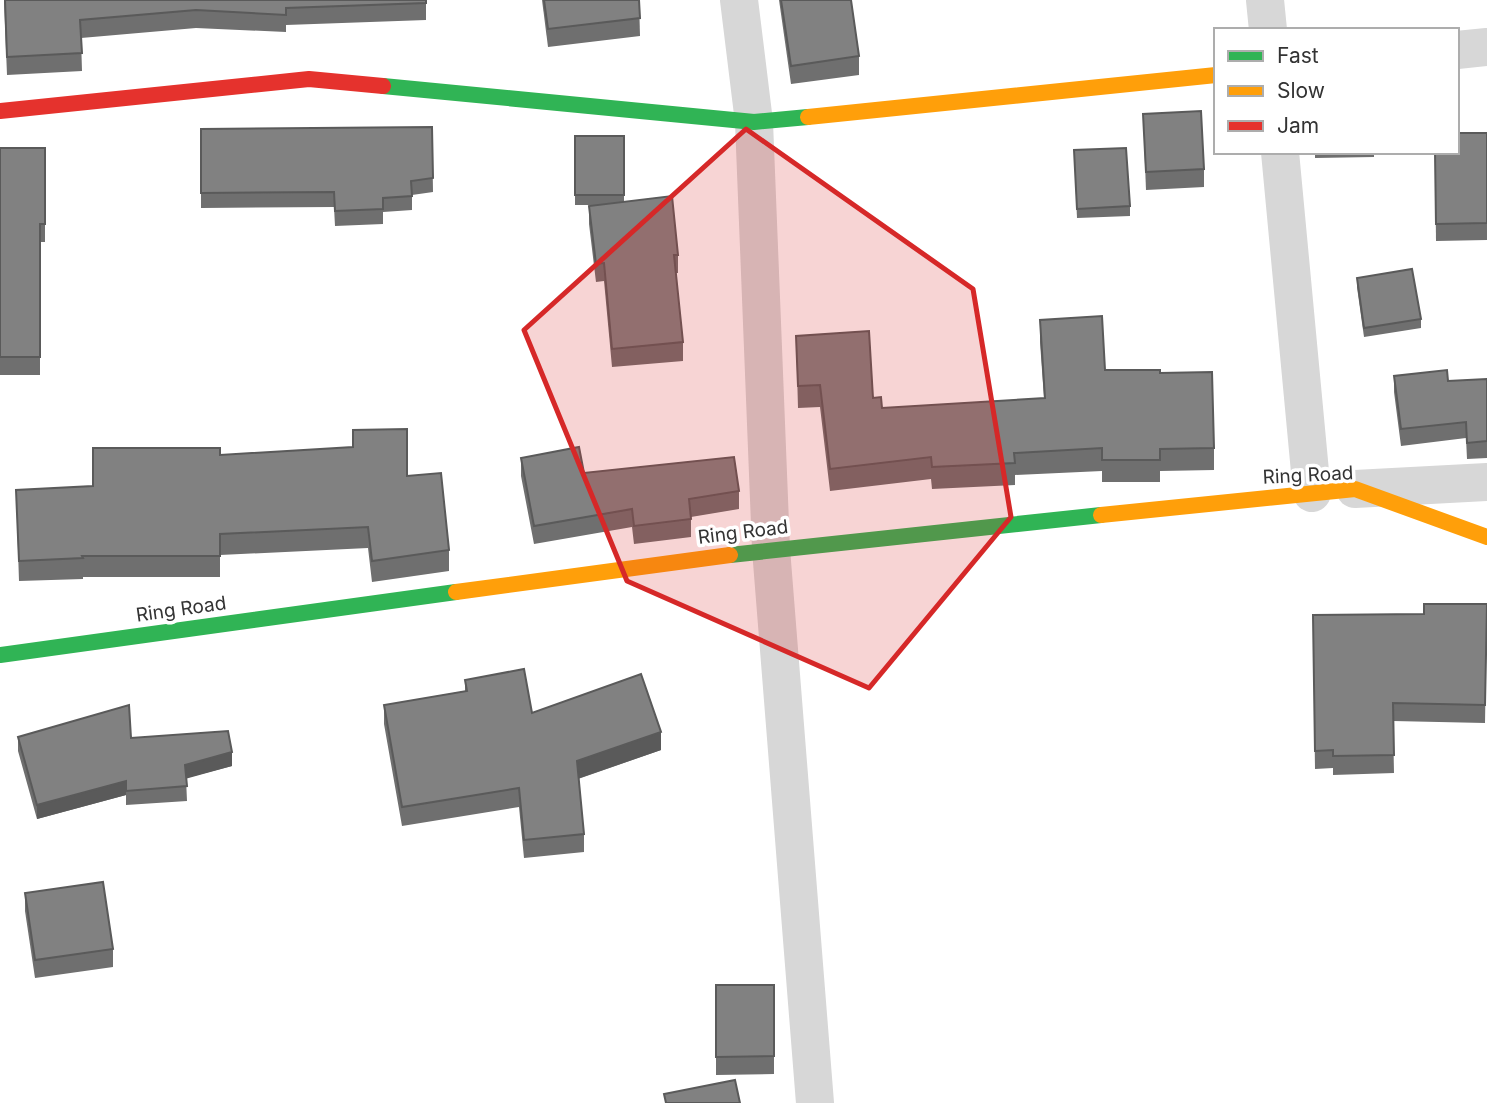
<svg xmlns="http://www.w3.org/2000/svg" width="1487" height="1103" viewBox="0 0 1487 1103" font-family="Inter,sans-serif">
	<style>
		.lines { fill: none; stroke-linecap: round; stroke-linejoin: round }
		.street { stroke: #d7d7d7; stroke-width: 38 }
		.fast { stroke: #30b455; stroke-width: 16 }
		.slow { stroke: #ff9f0a; stroke-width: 16 }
		.jam { stroke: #e5322d; stroke-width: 16 }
		.wall { fill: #6f6f6f }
		.shaded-wall { fill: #5a5a5a }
		.building { fill: #818181; stroke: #5a5a5a; stroke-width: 2 }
		.marked { fill: #d62828; fill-opacity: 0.2; stroke: #d62828; stroke-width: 5; stroke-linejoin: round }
		.labels { text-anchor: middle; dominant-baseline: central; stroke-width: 7; stroke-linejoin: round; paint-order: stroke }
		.street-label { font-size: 19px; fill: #333; stroke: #fff }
	</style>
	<rect width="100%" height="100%" fill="#fff"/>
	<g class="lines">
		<g class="street">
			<path d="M739,0L754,122L771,549L815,1103"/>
			<path d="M1265,0L1268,30"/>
			<path d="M1457,50L1487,47"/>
			<path d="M1280,152L1312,493"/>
			<path d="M1355,489L1487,482"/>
		</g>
		<g class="fast">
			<path d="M383,86L754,122L808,117"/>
			<path d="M730,555L1101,515"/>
			<path d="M0,655L456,592"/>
		</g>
		<g class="slow">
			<path d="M808,117L1216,75"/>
			<path d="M1101,515L1355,489L1487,537"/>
			<path d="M456,592L730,555"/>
		</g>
		<path class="jam" d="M0,111L309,79L383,86"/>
	</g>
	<g class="wall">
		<path d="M4,0H426V20L286,25V32L196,28L81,38L82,71L7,75Z"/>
		<path d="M542,0H639L640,36L548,47Z"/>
		<path d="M779,0H851L859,56V75L791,84Z"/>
		<path d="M1143,114L1204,169V187L1146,190Z"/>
		<path d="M432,127L433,192L412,195V210L383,212V224L335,226L334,207L201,208V129Z"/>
		<path d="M1487,133V240L1436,241L1435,152Z"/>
		<path d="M575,136H624V202L678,255V273H676L683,342V361L612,367L604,281L596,282L589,224V206L594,205H575Z"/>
		<path d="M0,148H45V242H40V375H0Z"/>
		<path d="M1074,150L1130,206V216L1077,218Z"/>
		<path d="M1315,152H1374V157L1315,158Z"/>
		<path d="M1357,278L1421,319V328L1364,337L1357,287Z"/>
		<path d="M1040,320L1105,370L1160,373L1214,448V470L1160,471V482H1102V471L1015,475V485L932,489L931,479L830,491L820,407L798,408L796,336L873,398L882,408L1044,398L1040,342Z"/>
		<path d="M1394,376L1448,381L1487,379V458L1467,459L1466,438L1401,446L1394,392Z"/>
		<path d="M220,455L407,476L449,550V571L372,582L368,548L220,555V577H83V579L19,581L16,490L93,486Z"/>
		<path d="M521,458L584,473L739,491V509L691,517V537L634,544L632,527L534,544L521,476Z"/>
		<path d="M1487,604L1485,723L1393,721L1394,773L1333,775V768L1315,769L1313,615L1424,614Z"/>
		<path d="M465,680L532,713L661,750L578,779L584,834V852L524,858L519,807L402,826L384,724V705L465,691Z"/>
		<path d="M18,737L131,738L232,766L186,778L187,801L126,805V795L37,819L18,751Z"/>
		<path d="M25,893L113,949V967L35,978L25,911Z"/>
		<path d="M716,985H774V1074L716,1075Z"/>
	</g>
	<g class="shaded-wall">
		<path d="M661,732V750L577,779V761Z"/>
		<path d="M232,752V766L185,779V765Z"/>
		<path d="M126,781V795L37,819V805Z"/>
	</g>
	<g class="building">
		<path d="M5,0H426V3L286,8V15L196,10L80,20L82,53L7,57Z"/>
		<path d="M544,0H639L640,18L548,29Z"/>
		<path d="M781,0H851L859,56L791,66Z"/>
		<path d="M1201,111L1204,169L1146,172L1143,114Z"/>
		<path d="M432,127L433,178L411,181L412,196L383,198V209L335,211L334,192L201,193V129Z"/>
		<path d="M1457,133H1487V223L1436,224L1435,152H1457Z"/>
		<rect x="575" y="136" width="49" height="59"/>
		<path d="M0,148H45V224H40V357H0Z"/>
		<path d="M1126,148L1130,206L1077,209L1074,150Z"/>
		<path d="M672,196L678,255H674L683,342L612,349L604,263L596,264L589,206Z"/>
		<path d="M1412,269L1421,319L1364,328L1357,278Z"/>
		<path d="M1102,316L1105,370H1160V373L1212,372L1214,448L1160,449V460H1102V448L1014,453L1015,463L932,467L931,457L830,469L820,385L798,386L796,336L869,331L873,398L881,397L882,408L1045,398L1040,320Z"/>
		<path d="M1447,370L1448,381L1487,379V441L1467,443L1466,422L1401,429L1394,376Z"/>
		<path d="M407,429V476L441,473L449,550L372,561L368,527L220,534V556H82L83,558L19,561L16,490L93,486V448H220V455L353,447V430Z"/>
		<path d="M579,447L584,473L734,457L739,491L689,499L691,519L634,526L632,509L534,526L521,458Z"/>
		<path d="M1424,604H1487L1485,705L1393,703L1394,755L1333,756V750L1315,751L1313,615L1424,614Z"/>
		<path d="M524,669L532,713L641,674L661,732L577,761L584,834L524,840L519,788L402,807L384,705L467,691L465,680Z"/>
		<path d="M129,705L131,738L228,731L232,752L185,765L187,786L126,791V781L37,805L18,737Z"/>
		<path d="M103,882L113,949L35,960L25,893Z"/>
		<path d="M716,985H774V1056L716,1057Z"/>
		<path d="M735,1080L740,1103H666L664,1094Z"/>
	</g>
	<path class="marked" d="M746,129L973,289L1011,517L869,688L627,581L524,330Z"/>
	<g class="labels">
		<g class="street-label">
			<text transform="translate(1308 475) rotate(-3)">Ring Road</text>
			<text transform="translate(743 532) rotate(-7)">Ring Road</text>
			<text transform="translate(181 609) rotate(-8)">Ring Road</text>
		</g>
	</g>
	<rect x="1214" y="28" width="245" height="126" fill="#ffffff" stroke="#adadad" stroke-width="2"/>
	<rect x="1228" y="51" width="35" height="10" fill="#30b455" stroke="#adadad" stroke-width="2"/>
	<text x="1277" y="63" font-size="21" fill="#333333">Fast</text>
	<rect x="1228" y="86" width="35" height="10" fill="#ff9f0a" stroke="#adadad" stroke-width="2"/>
	<text x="1277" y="98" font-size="21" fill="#333333">Slow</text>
	<rect x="1228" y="121" width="35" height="10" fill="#e5322d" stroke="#adadad" stroke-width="2"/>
	<text x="1277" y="133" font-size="21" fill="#333333">Jam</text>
</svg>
